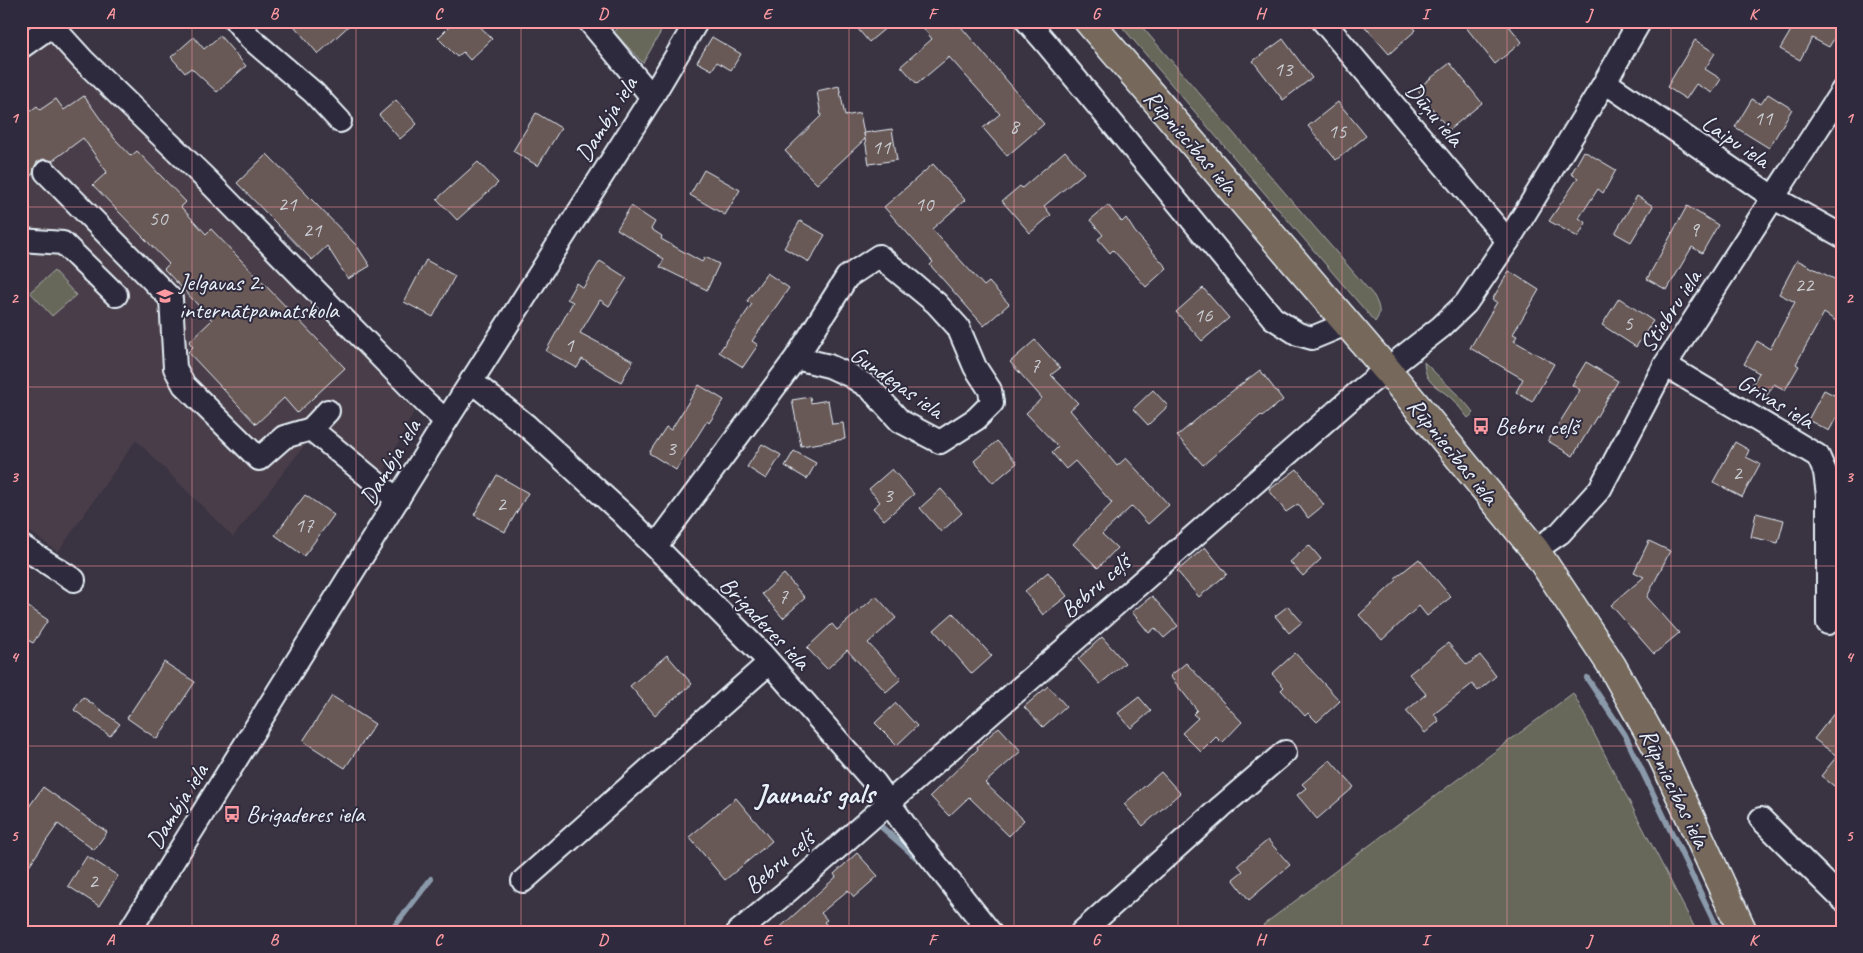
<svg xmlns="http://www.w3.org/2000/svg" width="1863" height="953" viewBox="0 0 1863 953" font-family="Caveat,sans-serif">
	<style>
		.built { fill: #483e48 }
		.green { fill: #67685a; stroke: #a8aca9 }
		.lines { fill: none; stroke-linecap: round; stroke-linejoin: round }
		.stream { stroke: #8a9aab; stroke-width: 6 }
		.building { fill: #685856; stroke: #e8f1f8 }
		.minor-casing { stroke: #e8f1f8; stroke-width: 26 }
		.major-casing { stroke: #e8f1f8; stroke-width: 31 }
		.minor { stroke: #2f2a3d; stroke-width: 22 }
		.major { stroke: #76695c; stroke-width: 28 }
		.grid { fill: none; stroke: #ff9aa2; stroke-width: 1; stroke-opacity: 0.55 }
		.labels { text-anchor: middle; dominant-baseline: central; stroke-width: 4; stroke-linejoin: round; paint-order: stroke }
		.number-label { font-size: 21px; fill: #c8cbd0 }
		.street-label { font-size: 24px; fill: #e8f1f8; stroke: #2f2a3d }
		.poi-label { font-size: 24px; fill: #e8f1f8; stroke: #2f2a3d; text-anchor: start }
		.district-label { font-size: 29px; font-weight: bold; fill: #e8f1f8; stroke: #2f2a3d }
		.neatline { fill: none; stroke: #ff9aa2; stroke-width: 2 }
		.grid-label { font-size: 16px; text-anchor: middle; font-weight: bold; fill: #ff9aa2 }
	</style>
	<rect width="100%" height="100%" fill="#3a3342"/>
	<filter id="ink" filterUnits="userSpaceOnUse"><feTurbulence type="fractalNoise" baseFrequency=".02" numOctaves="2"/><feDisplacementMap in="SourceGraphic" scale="10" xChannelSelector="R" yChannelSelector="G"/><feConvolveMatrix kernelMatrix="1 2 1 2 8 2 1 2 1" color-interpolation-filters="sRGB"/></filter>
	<g filter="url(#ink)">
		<path class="built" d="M53,40L417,405L372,497L308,441L233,537L136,440L58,552L21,525V62Z"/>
		<g class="green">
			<path d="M612,21H667L643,63L614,32L617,29Z"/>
			<path d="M1117,21H1137L1374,296C1379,306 1382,313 1375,322Z"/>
			<path d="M54,271L76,295L52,316L30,292Z"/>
			<path d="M1424,362L1464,401L1474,413L1468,418C1463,412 1458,405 1452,399C1438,386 1425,385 1424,362Z"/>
			<path d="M1573,693L1697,932H1268L1263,925Z"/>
		</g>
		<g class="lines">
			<g class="stream">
				<path d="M1587,678L1625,735L1719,932"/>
				<path d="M877,823L919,860"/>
				<path d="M390,932L431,879"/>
			</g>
		</g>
		<g class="building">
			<path d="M290,21H354L318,54Z"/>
			<path d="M455,21H475L492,39L470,60L463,52L457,57L438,38Z"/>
			<path d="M851,21H894L869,42Z"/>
			<path d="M918,21H956L1044,124L1007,156L983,128L1000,114L949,57L917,84L901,66L932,39Z"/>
			<path d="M1360,21H1408L1416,30L1389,54Z"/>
			<path d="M1461,21H1505L1522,42L1495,64Z"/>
			<path d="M1783,21H1832L1841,27L1829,47L1812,38L1800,60L1780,49L1793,27Z"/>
			<path d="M220,36L246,66L217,92L191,68L185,73L171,57L194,37L204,49Z"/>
			<path d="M712,37L741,54L731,70L717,62L712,70L697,62Z"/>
			<path d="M1283,39L1312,78L1283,100L1253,61Z"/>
			<path d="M1695,40L1715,53L1705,69L1721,79L1712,93L1696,84L1686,99L1667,87Z"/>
			<path d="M1450,63L1482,103L1449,130L1417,89Z"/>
			<path d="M839,86L845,116L860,113L865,139L817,184L785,151L821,116L817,91Z"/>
			<path d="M1768,94L1792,109L1769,148L1735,127L1752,99L1761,104Z"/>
			<path d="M84,96L114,138L131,156L137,151L186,202L181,207L206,234L211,229L345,368L297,413L284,398L256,424L188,352L193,347L189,342L212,320L164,269L169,264L93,185L107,172L83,138L52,161L43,159L37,162L34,168L33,174L21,182V118L37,106L40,110L56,99L64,110Z"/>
			<path d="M396,100L417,124L400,139L379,115Z"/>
			<path d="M1338,102L1366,136L1336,160L1308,126Z"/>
			<path d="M536,113L561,128L538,166L513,151Z"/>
			<path d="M892,129L897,160L869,164L864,133Z"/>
			<path d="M1065,151L1084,173L1044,206L1051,215L1030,233L1002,201L1020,186L1022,188Z"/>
			<path d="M1584,151L1616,170L1603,193L1598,189L1579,218L1586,223L1578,237L1549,221L1578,178L1571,174Z"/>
			<path d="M267,154L357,246L370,266L348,279L327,246L312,260L237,183Z"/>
			<path d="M478,162L498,183L457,220L437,199Z"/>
			<path d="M933,164L965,200L932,229L984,286L989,282L1009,304L984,326L930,265L933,262L884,207Z"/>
			<path d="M704,170L740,190L725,215L690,195Z"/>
			<path d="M1637,196L1653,206L1631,242L1615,233Z"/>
			<path d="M1108,205L1122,222L1126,218L1135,232L1167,268L1146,287L1113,250L1110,253L1098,239L1103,235L1090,220Z"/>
			<path d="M631,206L655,222L651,229L662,236L661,239L702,262L705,257L719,264L707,290L660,267L664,259L617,229Z"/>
			<path d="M1687,206L1718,225L1702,253L1692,247L1667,290L1647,279Z"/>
			<path d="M800,221L825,235L809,262L784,248Z"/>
			<path d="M426,260L455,276L433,317L404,302Z"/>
			<path d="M1797,260L1842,283V325L1824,313L1796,364L1799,366L1785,390L1774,384L1766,397L1750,388L1759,373L1744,364L1757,341L1770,349L1795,302L1779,294Z"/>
			<path d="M600,261L627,278L609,306L600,300L580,333L633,361L621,382L582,359L577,368L546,351L573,302L567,299L576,283L583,288Z"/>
			<path d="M1509,271L1539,290L1513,334L1517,336L1514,341L1554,364L1532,402L1516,392L1523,379L1470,348L1497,302L1492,300Z"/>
			<path d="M767,273L789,288L752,341L758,345L743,367L719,352L752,304L747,301Z"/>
			<path d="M1203,288L1229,318L1202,341L1176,312Z"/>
			<path d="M1619,298L1653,321L1636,347L1602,325Z"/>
			<path d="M1035,340L1060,368L1051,375L1078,403L1070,410L1117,466L1126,458L1169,505L1148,524L1132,506L1102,534L1117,548L1098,568L1073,544L1112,503L1075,461L1066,469L1052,453L1058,447L1026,413L1042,398L1010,362Z"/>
			<path d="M1586,362L1618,381L1573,456L1548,441L1580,390L1572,385Z"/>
			<path d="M1260,370L1283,400L1262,417L1261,415L1203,465L1177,436L1210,408Z"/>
			<path d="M699,385L724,400L709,423L707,421L676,470L649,453L666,427L671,430Z"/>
			<path d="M1153,390L1168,406L1148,425L1133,409Z"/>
			<path d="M1824,390L1842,399V407L1829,431L1808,420Z"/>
			<path d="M810,397L811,403L828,400L832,424L843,423L845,439L801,446L792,400Z"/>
			<path d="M997,441L1017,463L993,483L974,461Z"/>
			<path d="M1735,442L1749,450L1746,457L1760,464L1742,497L1713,482Z"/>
			<path d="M762,444L781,455L766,479L747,467Z"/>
			<path d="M794,451L816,463L807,479L785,466Z"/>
			<path d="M892,469L914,494L884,520L873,508L880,502L869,489Z"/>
			<path d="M1297,469L1324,505L1308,518L1298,504L1286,512L1269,490Z"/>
			<path d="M497,475L528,493L505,532L474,515Z"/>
			<path d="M941,489L962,513L941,532L920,508Z"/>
			<path d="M305,495L334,515L304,556L275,535Z"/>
			<path d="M1756,513L1784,520L1778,543L1751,537Z"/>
			<path d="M1649,541L1670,551L1647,597L1679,633L1654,654L1611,605L1644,577L1634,572Z"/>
			<path d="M1309,545L1321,559L1303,576L1290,562Z"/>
			<path d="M1205,547L1227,574L1199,597L1177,571Z"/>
			<path d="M1419,559L1451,597L1427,616L1419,606L1382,640L1359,615L1397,580L1395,578Z"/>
			<path d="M1048,572L1067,596L1043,615L1025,591Z"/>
			<path d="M784,574L805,598L783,618L762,594Z"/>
			<path d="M876,596L896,618L868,643L901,679L886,692L847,650L827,669L807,648L832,624L837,630Z"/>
			<path d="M1152,596L1178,626L1164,638L1155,628L1149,633L1132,612Z"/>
			<path d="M21,602L48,620L33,643L21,636Z"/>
			<path d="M1288,606L1302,622L1289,633L1275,616Z"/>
			<path d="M953,613L992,656L972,674L934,630Z"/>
			<path d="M1102,637L1125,663L1100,684L1078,659Z"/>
			<path d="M1448,643L1467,665L1480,655L1496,676L1478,691L1472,684L1434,714L1439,721L1425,733L1406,711L1426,694L1409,674Z"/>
			<path d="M1295,653L1340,701L1317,722L1308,713L1305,716L1281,690L1284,687L1272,674Z"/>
			<path d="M667,655L692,684L655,715L630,686Z"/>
			<path d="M164,662L195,682L157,739L127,718Z"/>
			<path d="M1186,663L1242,722L1222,743L1216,737L1201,752L1182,733L1198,718L1193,714L1197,710L1170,676Z"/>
			<path d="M1048,686L1066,706L1043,727L1024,707Z"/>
			<path d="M332,696L375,724L345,768L303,741Z"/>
			<path d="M83,697L120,724L110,736L74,710Z"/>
			<path d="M1139,697L1151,711L1131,728L1118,713Z"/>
			<path d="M896,703L917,726L897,745L875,723Z"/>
			<path d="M1842,703V792L1821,776L1837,756L1814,739Z"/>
			<path d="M999,727L1021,751L985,783L1024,820L1009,836L969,797L949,816L930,796L978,749L977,747Z"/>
			<path d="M1330,760L1354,787L1317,819L1297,795L1306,788L1302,784Z"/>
			<path d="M1161,772L1180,793L1143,826L1124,804Z"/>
			<path d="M43,787L107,832L94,850L58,824L21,877V818Z"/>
			<path d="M736,798L772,841L725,880L689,837Z"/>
			<path d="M1268,840L1290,865L1249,900L1233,879L1243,871L1238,865Z"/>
			<path d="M857,853L878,876L854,897L848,890L821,913L827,920L824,922L833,932H775L836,877L834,874Z"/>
			<path d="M87,856L118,876L99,906L68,886Z"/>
		</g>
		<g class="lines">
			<g class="minor-casing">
				<g id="minor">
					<path d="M236,21L251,39L314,93L340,121"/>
					<path d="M589,21L652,97"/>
					<path d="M1027,21L1047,44L1273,318L1298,334L1312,338L1346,324"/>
					<path d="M1323,21L1508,241"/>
					<path d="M52,26L83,60L208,181L426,403L446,421"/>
					<path d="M21,47L58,21"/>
					<path d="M1605,82L1774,198L1842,236"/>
					<path d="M46,172L171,299L175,368L184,385L259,459L284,437L311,429L328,411"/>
					<path d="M21,240L63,243L116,295"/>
					<path d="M1665,365L1818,456L1825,472L1828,495V623"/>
					<path d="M471,381L527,426L622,513L762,654L875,783L904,824L990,932"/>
					<path d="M311,429L385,490L398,499"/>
					<path d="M21,546L74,580"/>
					<path d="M656,546L796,358L847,277L879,256L936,303L958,327L975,367L990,390L992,403L976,419L940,442L900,421L870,388L851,376L829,366L796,358"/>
					<path d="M1535,550L1560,533L1600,489L1665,365L1842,91"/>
					<path d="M1761,819L1842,899"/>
					<path d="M523,881L769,663"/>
					<path d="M129,932L446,421L652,97L697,21"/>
					<path d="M738,932L789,890L1362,389L1441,327L1466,303L1508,241L1605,82L1640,21"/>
					<path d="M1082,932L1221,807L1285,752"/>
				</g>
			</g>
			<g class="major-casing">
				<path id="major" d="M1088,21L1388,371L1535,550L1612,666L1663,758L1743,932"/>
			</g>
			<use href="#minor" class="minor"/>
			<use href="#major" class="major"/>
		</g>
	</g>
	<path class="grid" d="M192,21V932M356,21V932M521,21V932M685,21V932M849,21V932M1014,21V932M1178,21V932M1342,21V932M1507,21V932M1671,21V932M21,207H1842M21,387H1842M21,566H1842M21,746H1842"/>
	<defs>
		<g id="school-bare" transform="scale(1.35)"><path d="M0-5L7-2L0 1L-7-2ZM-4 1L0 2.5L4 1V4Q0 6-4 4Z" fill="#ff9aa2" stroke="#2f2a3d" stroke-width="2.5" paint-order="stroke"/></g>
		<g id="bus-bare" transform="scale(1.35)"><path d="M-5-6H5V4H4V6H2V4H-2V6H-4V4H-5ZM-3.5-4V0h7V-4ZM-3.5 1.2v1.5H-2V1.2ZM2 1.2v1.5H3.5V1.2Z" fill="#ff9aa2" stroke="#2f2a3d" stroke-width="2.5" paint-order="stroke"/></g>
	</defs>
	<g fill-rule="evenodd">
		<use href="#school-bare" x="165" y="296"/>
		<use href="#bus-bare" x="1481" y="426"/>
		<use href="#bus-bare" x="232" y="814"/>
	</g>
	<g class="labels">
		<g class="number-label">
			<text x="1283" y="69">13</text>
			<text x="1763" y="118">11</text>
			<text x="1014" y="126">8</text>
			<text x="1337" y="131">15</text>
			<text x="881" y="147">11</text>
			<text x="287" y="204">21</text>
			<text x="924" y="204">10</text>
			<text x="158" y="218">50</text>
			<text x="1694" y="229">9</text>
			<text x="312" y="230">21</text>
			<text x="1804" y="285">22</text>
			<text x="1203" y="315">16</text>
			<text x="1628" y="323">5</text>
			<text x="569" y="345">1</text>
			<text x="1035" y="365">7</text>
			<text x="671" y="448">3</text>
			<text x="1737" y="473">2</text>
			<text x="888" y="495">3</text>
			<text x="501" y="504">2</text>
			<text x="304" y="525">17</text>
			<text x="783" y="596">7</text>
			<text x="93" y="881">2</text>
		</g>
		<g class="street-label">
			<text transform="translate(1435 114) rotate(50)">Dūņu iela</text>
			<text transform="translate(606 119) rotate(-58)">Dambja iela</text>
			<text transform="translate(1736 141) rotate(34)">Laipu iela</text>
			<text transform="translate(1191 142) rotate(49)">Rūpniecības iela</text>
			<text transform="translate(1670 311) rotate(-57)">Stiebru iela</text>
			<text transform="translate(897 382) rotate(35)">Gundegas iela</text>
			<text transform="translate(1776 401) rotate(31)">Grīvas iela</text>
			<text transform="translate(1453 451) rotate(51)">Rūpniecības iela</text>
			<text transform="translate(390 462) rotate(-59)">Dambja iela</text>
			<text transform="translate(1095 586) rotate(-41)">Bebru ceļš</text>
			<text transform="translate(765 623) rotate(46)">Brigaderes iela</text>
			<text transform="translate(1675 788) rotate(64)">Rūpniecības iela</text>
			<text transform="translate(177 806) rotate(-58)">Dambja iela</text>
			<text transform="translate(779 862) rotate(-41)">Bebru ceļš</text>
		</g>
		<g class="poi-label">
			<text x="179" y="282">Jelgavas 2.<tspan x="179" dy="28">internātpamatskola</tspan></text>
			<text x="1495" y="426">Bebru ceļš</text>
			<text x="246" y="814">Brigaderes iela</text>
		</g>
		<g class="district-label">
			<text x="815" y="793">Jaunais gals</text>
		</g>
	</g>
	<rect width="1863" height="953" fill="none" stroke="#2f2a3d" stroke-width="55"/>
	<rect x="28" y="28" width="1808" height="898" class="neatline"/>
	<g class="grid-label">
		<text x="110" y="19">A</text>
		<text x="274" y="19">B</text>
		<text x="438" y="19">C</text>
		<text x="603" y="19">D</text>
		<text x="767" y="19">E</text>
		<text x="932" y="19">F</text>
		<text x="1096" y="19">G</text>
		<text x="1260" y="19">H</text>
		<text x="1425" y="19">I</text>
		<text x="1589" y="19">J</text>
		<text x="1753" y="19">K</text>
		<text x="14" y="123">1</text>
		<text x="1849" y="123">1</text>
		<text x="14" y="303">2</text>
		<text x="1849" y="303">2</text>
		<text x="14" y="482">3</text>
		<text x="1849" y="482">3</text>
		<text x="14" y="662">4</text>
		<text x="1849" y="662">4</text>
		<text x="14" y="841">5</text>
		<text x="1849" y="841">5</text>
		<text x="110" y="945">A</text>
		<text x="274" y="945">B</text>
		<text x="438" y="945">C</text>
		<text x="603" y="945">D</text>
		<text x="767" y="945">E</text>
		<text x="932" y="945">F</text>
		<text x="1096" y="945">G</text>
		<text x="1260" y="945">H</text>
		<text x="1425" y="945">I</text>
		<text x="1589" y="945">J</text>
		<text x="1753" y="945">K</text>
	</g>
</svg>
